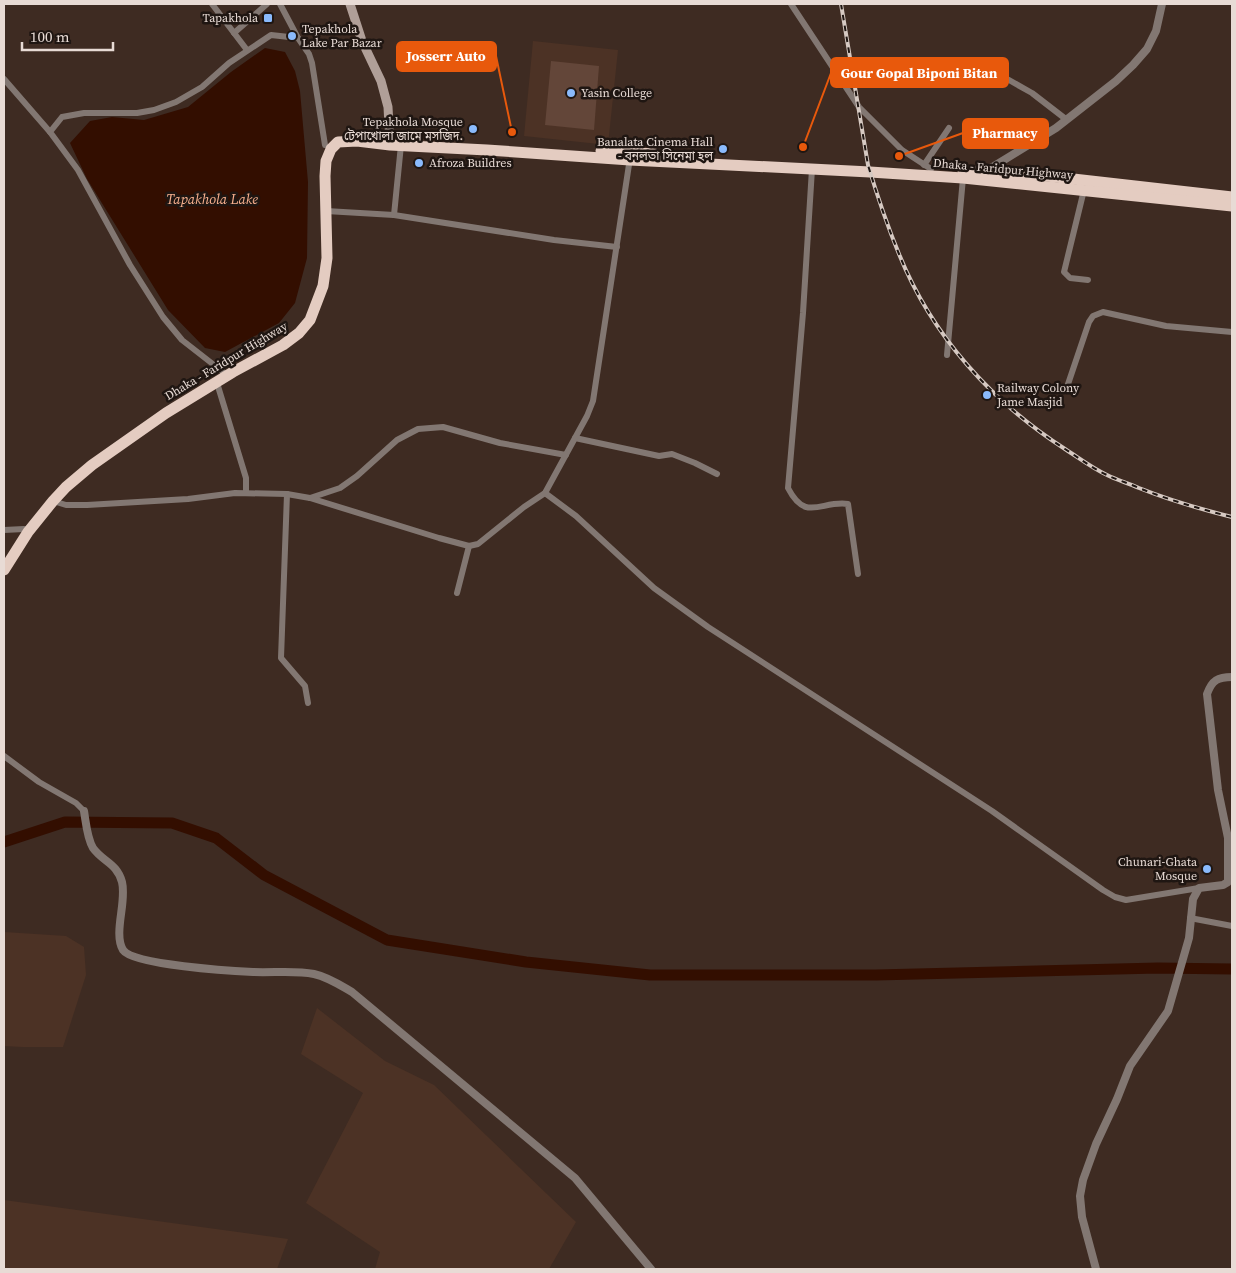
<svg xmlns="http://www.w3.org/2000/svg" width="1236" height="1273" viewBox="0 0 1236 1273" font-family="'Source Serif 4','Noto Sans Bengali',serif">
	<style>
		.built { fill: #4c3225 }
		.green { fill: #634639 }
		.water { fill: #330e00 }
		.lines { fill: none; stroke-linecap: round; stroke-linejoin: round }
		.river { stroke: #330e00; stroke-width: 11 }
		.minor { stroke: #827772; stroke-width: 6 }
		.tertiary { stroke: #827772; stroke-width: 8 }
		.secondary { stroke: #b09f98; stroke-width: 9 }
		.trunk { stroke: #e4ccc1; stroke-width: 11 }
		.rail-casing { stroke: #d6c9c2; stroke-width: 4 }
		.rail { stroke: #1f1612; stroke-width: 2; stroke-dasharray: 5.5; stroke-linecap: butt }
		.poi-dot { fill: #8abafc; stroke: #1f1612; stroke-width: 2 }
		.labels { text-anchor: middle; dominant-baseline: central; stroke-width: 5; stroke-linejoin: round; paint-order: stroke }
		.poi-label { font-size: 12px; fill: #e8dbd5; stroke: #1f1612; text-anchor: end }
		.street-label { font-size: 12px; fill: #e8dbd5; stroke: #1f1612 }
		.water-label { font-size: 14px; font-style: italic; fill: #f8b08e; stroke: #1f1612 }
		.leader { fill: none; stroke: #e8590c; stroke-width: 2 }
		.callout-dot { fill: #e8590c; stroke: #1f1612; stroke-width: 2 }
		.callout { fill: #e8590c; stroke: #e8590c; stroke-width: 2 }
		.callout-label { font-size: 14px; text-anchor: middle; font-weight: bold; fill: #fff }
	</style>
	<rect width="100%" height="100%" fill="#3e2b22"/>
	<g class="built">
		<path d="M533,41L618,50L608,145L524,136Z"/>
		<path d="M4,932L66,936L84,947L86,975L63,1047H23L4,1046Z"/>
		<path d="M317,1008L385,1061L434,1085L576,1222L549,1269H375L380,1252L306,1203L363,1093L301,1054Z"/>
		<path d="M4,1200L288,1239L277,1269H4Z"/>
	</g>
	<path class="green" d="M551,61L599,66L594,130L545,125Z"/>
	<path class="water" d="M265,48L285,52L295,71L300,91L308,182L307,258L295,303L279,323L225,352L205,348L168,310L87,179L70,143L90,121L112,117L144,120L188,107L231,72Z"/>
	<g class="lines">
		<path class="river" d="M4,842L65,822L172,823L216,838L264,875L387,940L526,962L650,975H876L1158,968L1232,969"/>
		<g class="minor">
			<path d="M212,4L247,50"/>
			<path d="M280,4L298,38"/>
			<path d="M791,4L859,107L902,150L931,169"/>
			<path d="M234,33L267,4"/>
			<path d="M4,79L50,132"/>
			<path d="M1009,80L1032,93L1067,120"/>
			<path d="M924,165L949,128"/>
			<path d="M812,169L803,313L788,488C806,523 821,500 848,504L858,574"/>
			<path d="M1084,190L1064,272L1070,278L1088,280"/>
			<path d="M326,211L394,215L554,240L617,247"/>
			<path d="M394,215L401,145"/>
			<path d="M947,355L963,178"/>
			<path d="M223,372L182,340L163,317L130,265L78,170L50,132L62,117L84,113H137L154,110L176,102L202,87L229,63L271,35L298,38L309,54L312,63L325,145"/>
			<path d="M217,383L246,478V493"/>
			<path d="M1066,390L1089,322L1093,316L1103,312L1166,326L1232,332"/>
			<path d="M575,438L659,456L672,454L695,463L717,474"/>
			<path d="M545,493L576,516L654,588L708,627L992,811L1103,890L1115,897L1126,900L1199,888"/>
			<path d="M287,494L281,658L305,686L308,703"/>
			<path d="M310,498L340,488L357,476L397,440L418,429L443,427L500,443L566,455"/>
			<path d="M53,501L66,505H87L188,499L235,493L287,494L310,498L439,538L469,546L478,544L524,507L545,493L587,416L593,401L630,158"/>
			<path d="M4,530L24,529"/>
			<path d="M457,593L469,546"/>
			<path d="M4,756L39,782L76,803L84,811"/>
			<path d="M1190,918L1232,926"/>
		</g>
		<g class="tertiary">
			<path d="M986,171L1056,128L1116,81L1133,65L1147,49L1156,31L1162,4"/>
			<path d="M84,811C86,823 87,838 93,848C103,862 117,863 122,882C127,902 113,933 123,950C133,965 232,971 253,972C273,973 295,970 314,974C328,977 340,985 352,992L575,1178L651,1269"/>
			<path d="M1096,1269L1082,1217L1080,1196L1083,1180L1096,1144L1117,1099L1130,1066L1168,1011L1189,938L1193,899L1199,888L1223,885L1228,882V838L1218,790L1207,694C1212,680 1218,677 1232,677"/>
		</g>
		<path class="secondary" d="M350,4L362,41L381,81L388,107L390,145"/>
		<g class="trunk">
			<path d="M601,151L655,154"/>
			<path d="M963,171L1038,175L1232,197"/>
			<path d="M4,570L28,532L53,501L66,487L92,465L166,413L233,372L283,345L299,333L310,320L323,286L327,258L325,176L326,161L331,149L338,142L357,141L390,145L487,150L630,160L870,172L963,178L1232,206"/>
		</g>
		<g class="rail-casing">
			<path id="rail" d="M841,4L868,165C877,195 887,225 899,254C932,336 992,402 1065,449C1079,458 1092,468 1107,475C1117,480 1128,483 1139,488C1169,500 1200,509 1232,517"/>
		</g>
		<use href="#rail" class="rail"/>
	</g>
	<g class="poi-dot">
		<rect x="263" y="13" width="10" height="10" rx="2.5"/>
		<circle cx="292" cy="36" r="5"/>
		<circle cx="571" cy="93" r="5"/>
		<circle cx="473" cy="129" r="5"/>
		<circle cx="723" cy="149" r="5"/>
		<circle cx="419" cy="163" r="5"/>
		<circle cx="987" cy="395" r="5"/>
		<circle cx="1207" cy="869" r="5"/>
	</g>
	<g class="labels">
		<g class="poi-label">
			<text x="258" y="18">Tapakhola</text>
			<text x="302" y="29" text-anchor="start">Tepakhola<tspan x="302" dy="14">Lake Par Bazar</tspan></text>
			<text x="581" y="93" text-anchor="start">Yasin College</text>
			<text x="463" y="122">Tepakhola Mosque<tspan x="463" dy="14">টেপাখোলা জামে মসজিদ.</tspan></text>
			<text x="713" y="142">Banalata Cinema Hall<tspan x="713" dy="14">- বনলতা সিনেমা হল</tspan></text>
			<text x="429" y="163" text-anchor="start">Afroza Buildres</text>
			<text x="997" y="388" text-anchor="start">Railway Colony<tspan x="997" dy="14">Jame Masjid</tspan></text>
			<text x="1197" y="862">Chunari-Ghata<tspan x="1197" dy="14">Mosque</tspan></text>
		</g>
		<g class="street-label">
			<text transform="translate(1003 169) rotate(5)">Dhaka - Faridpur Highway</text>
			<text transform="translate(226 361) rotate(-31)">Dhaka - Faridpur Highway</text>
		</g>
		<g class="water-label">
			<text x="212" y="199">Tapakhola Lake</text>
		</g>
	</g>
	<path class="leader" d="M512 132L496 56M803 147L831 73M899 156L963 133"/>
	<g class="callout-dot">
		<circle cx="512" cy="132" r="5"/>
		<circle cx="803" cy="147" r="5"/>
		<circle cx="899" cy="156" r="5"/>
	</g>
	<g class="callout">
		<rect x="397" y="42" width="99" height="29" rx="5"/>
		<rect x="831" y="58" width="177" height="29" rx="5"/>
		<rect x="963" y="119" width="85" height="29" rx="5"/>
	</g>
	<g class="callout-label">
		<text x="446" y="61">Josserr Auto</text>
		<text x="919" y="78">Gour Gopal Biponi Bitan</text>
		<text x="1005" y="138">Pharmacy</text>
	</g>
	<rect width="1236" height="1273" fill="none" stroke="#e8dbd5" stroke-width="10"/>
	<path d="M22 42v8h91v-8" fill="none" stroke="#e8dbd5" stroke-width="2.5"/>
	<text x="30" y="42" font-size="15" fill="#e8dbd5" stroke="#1f1612" stroke-width="4" paint-order="stroke">100 m</text>
</svg>
